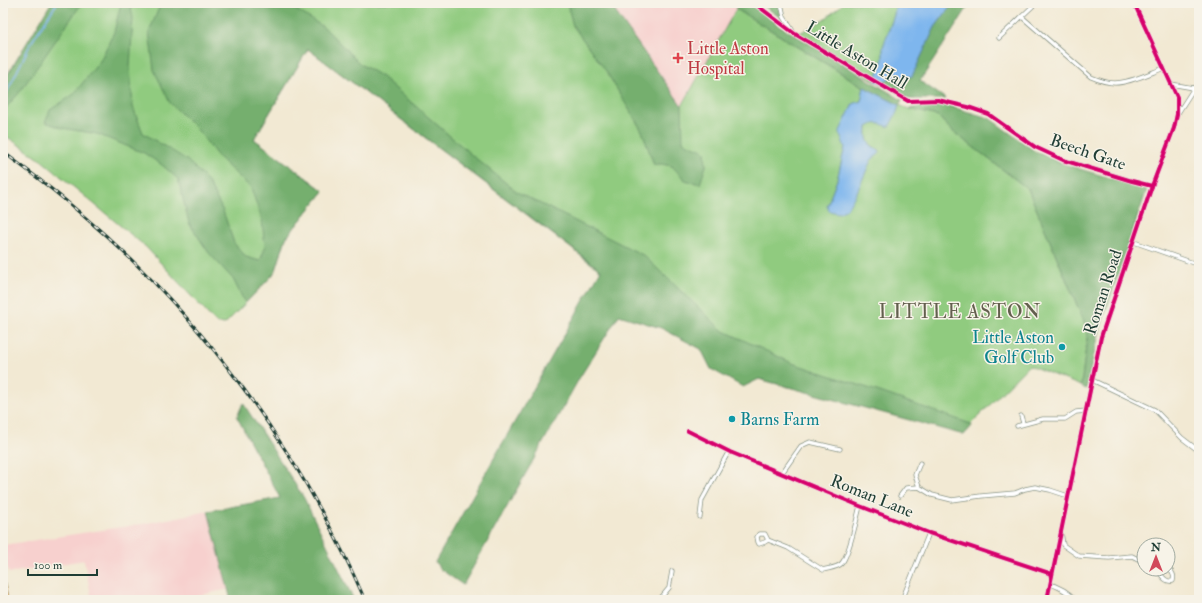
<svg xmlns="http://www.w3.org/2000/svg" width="1202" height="603" viewBox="0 0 1202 603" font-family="'IM FELL Double Pica',serif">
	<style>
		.built { fill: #f7d0ce }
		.green { fill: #90cb7f; stroke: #58845a }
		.forest { fill: #74af6e; stroke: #4a7651 }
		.water { fill: #7eb6ee; stroke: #4e7a91 }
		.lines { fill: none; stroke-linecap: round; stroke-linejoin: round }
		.stream { stroke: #7eb6ee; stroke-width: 1.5 }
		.street-casing { stroke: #889384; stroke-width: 5 }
		.highway-casing { stroke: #889384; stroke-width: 8 }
		.street { stroke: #fff; stroke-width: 3.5 }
		.highway { stroke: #fbbd6e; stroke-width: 7 }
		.rail-casing { stroke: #1f3d34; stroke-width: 3 }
		.rail { stroke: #f7f3e8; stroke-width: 1.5; stroke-dasharray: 4.5; stroke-linecap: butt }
		.cycleway-casing { stroke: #f7f3e8; stroke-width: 6 }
		.cycleway { stroke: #d6006c; stroke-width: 4 }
		.health-dot { fill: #e0444e; stroke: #f7f3e8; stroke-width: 1.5 }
		.culture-dot { fill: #0f9aa8; stroke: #f7f3e8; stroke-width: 1.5 }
		.labels { text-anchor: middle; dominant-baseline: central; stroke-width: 3; stroke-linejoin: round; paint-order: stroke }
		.health-label { font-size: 17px; fill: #be3a42; stroke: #f7f3e8; text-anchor: start }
		.street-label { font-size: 17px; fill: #1f3d34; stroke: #f7f3e8 }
		.culture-label { font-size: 17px; fill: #0d838f; stroke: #f7f3e8; text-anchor: end }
		.quarter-label { font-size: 19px; letter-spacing: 1px; fill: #635f4e; stroke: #f7f3e8 }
	</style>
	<rect width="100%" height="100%" fill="#f7f3e8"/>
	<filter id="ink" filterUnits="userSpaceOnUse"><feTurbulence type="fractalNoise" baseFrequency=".025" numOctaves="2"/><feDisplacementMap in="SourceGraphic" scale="8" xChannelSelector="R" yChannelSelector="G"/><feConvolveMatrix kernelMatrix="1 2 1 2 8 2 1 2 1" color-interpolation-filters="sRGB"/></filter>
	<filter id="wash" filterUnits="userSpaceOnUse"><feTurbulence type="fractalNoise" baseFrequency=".012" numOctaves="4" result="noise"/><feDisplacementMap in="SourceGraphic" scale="16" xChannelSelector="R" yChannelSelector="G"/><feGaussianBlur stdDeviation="0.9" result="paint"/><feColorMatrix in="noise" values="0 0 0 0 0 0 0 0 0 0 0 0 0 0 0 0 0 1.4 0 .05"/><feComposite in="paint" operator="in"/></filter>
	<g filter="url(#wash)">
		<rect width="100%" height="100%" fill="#f2e9d3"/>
		<g class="built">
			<path d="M609,3H736V9L682,106Z"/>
			<path d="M208,511L229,589L178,600H92L84,560L9,573L3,551V545L142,524Z"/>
		</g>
		<g class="green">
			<path d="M57,3H609L682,106L736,9L864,87L861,101L853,104L848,116L845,147L837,180L827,206L857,192L871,160L880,150C867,144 866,141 867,127L874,123L882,124L897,112L899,105L909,109L938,116L951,130L1028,189L1088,331L1081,386L1029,365L971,424L945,428L759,379L601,271L308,49L254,139L324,191L286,238L276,270L271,277L225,324L216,323L146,247L41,160L3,134V85Z"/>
			<path d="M844,3H896L894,15L883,47V59L875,81L798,34L825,19Z"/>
		</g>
		<g class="forest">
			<path d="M51,3H82L19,93L3,111V82Z"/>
			<path d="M121,3H132L131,8L133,18L130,67L133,107L143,133L187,160L207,180L223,211L234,243L246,257L260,261L265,248L262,220L251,188L219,158L196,128L170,103L154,70L149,32L161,3H277L287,4L325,28L360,64L381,76L473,156L517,192L643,255L722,330L792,363L880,392L971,424L972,426L964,435L759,379L743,387L711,369L701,349L661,328L619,315L580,377L463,585L440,569L435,562L601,270L308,49L254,139L324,191L286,238L276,270L271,277L245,303L233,279L209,253L189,223L178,179L162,165L144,153L97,134L62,128L45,122L50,110L73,95L100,61L114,32Z"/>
			<path d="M567,3H609L682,106L683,142L705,151L706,166L700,184L685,180L672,166L661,164L654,165L642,131L606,71L573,26Z"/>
			<path d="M736,3H751L777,24L902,100L899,105L864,87L736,9Z"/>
			<path d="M760,3H778L782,17L781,18Z"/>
			<path d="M953,3H972L968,7L920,81L946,99H909L881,83L892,77L912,76L935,27Z"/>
			<path d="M939,103L989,118L1036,152L1063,164L1147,189L1100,329L1086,389L1081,386L1088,331L1028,189L951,130L938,116L909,109Z"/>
			<path d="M243,403L304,498L354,600H231L208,511L280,498L237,417Z"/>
		</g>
		<g class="water">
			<path d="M896,3H953L935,27L912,76L897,79L892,77L881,83L875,81L883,59V47L894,15Z"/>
			<path d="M864,87L899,105L897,112L889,127C880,123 875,122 867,127C866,141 867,144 880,151L879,154L871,160L857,192L847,209L839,213L829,211L827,206L837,180L845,147L839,133L853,104L861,101Z"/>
		</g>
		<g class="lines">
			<path class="stream" d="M3,100L31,43L57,3"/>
		</g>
	</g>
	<g filter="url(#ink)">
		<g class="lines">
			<g class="street-casing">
				<g id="street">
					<path d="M754,3L795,34L908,101L938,100L968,107L988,114L1035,147L1063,160L1132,181L1152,186"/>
					<path d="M781,3L784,17L793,31"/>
					<path d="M1022,17L1091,77C1098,80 1107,83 1115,83C1130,83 1150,73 1164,68"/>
					<path d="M999,38L1036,3"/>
					<path d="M1171,84L1199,89"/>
					<path d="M1178,113L1194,88"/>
					<path d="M1134,242L1199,265"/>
					<path d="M1092,380L1155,410L1182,438L1199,451"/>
					<path d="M1021,416L1023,423"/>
					<path d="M1017,426L1043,419H1065L1076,412L1086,411"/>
					<path d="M688,431L730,452L860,506L929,533L1052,574"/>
					<path d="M782,473L801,446L810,442L840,449"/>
					<path d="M919,487L915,475L920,463"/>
					<path d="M900,496L906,488L919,487L932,495L952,500L981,496L1015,493L1025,489L1035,487L1050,490L1068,496"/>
					<path d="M700,517L702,500L729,451"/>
					<path d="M1061,532L1063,545L1079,556L1109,558L1132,556L1144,562"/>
					<path d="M768,540L765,542L759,544L758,542L757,537L759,534H765L768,540L788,548L823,570C829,568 836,568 841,564C849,557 857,517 860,506"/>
					<path d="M1156,569C1162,574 1164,583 1173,581C1174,577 1174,575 1171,571L1158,570"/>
					<path d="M1051,584C1060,588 1069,592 1075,600"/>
					<path d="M659,600L669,588L672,571"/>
					<path d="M902,600L929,533"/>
					<path d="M1047,600L1101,337L1152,186L1174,128L1177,114V97L1171,84L1134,3"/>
				</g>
			</g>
			<g class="highway-casing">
				<path id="highway" d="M3,585L6,600"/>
			</g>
			<use href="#street" class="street"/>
			<use href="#highway" class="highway"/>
			<g class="rail-casing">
				<path id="rail" d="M3,152C29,171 55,191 79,212C203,317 300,451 365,600"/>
			</g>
			<use href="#rail" class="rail"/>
			<g class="cycleway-casing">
				<g id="cycleway">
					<path d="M754,3L795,34L908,101L938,100L968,107L988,114L1035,147L1063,160L1132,181L1152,186"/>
					<path d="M688,431L730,452L860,506L929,533L1052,574"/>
					<path d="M1047,600L1101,337L1152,186L1174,128L1177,114V97L1171,84L1134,3"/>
				</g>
			</g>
			<use href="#cycleway" class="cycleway"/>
		</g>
	</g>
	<path class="health-dot" d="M676 52h4v4h4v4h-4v4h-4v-4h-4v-4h4z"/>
	<g class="culture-dot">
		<circle cx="1062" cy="347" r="4"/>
		<circle cx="732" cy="419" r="4"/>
	</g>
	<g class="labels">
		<g class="health-label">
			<text x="687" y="48">Little Aston<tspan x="687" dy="20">Hospital</tspan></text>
		</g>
		<g class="street-label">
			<text transform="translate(857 55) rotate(31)">Little Aston Hall</text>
			<text transform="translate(1088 152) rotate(19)">Beech Gate</text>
			<text transform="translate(1103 292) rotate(-72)">Roman Road</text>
			<text transform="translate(872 496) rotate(22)">Roman Lane</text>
		</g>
		<g class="culture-label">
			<text x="1054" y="337">Little Aston<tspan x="1054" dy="20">Golf Club</tspan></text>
			<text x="740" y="419" text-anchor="start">Barns Farm</text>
		</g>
		<g class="quarter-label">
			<text x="960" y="312">LITTLE ASTON</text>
		</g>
	</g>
	<rect width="1202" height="603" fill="none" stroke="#f7f3e8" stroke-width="16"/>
	<g transform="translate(1156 557)"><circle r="19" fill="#f7f3e8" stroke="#a1aaa0"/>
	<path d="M0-3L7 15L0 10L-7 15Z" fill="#d1495b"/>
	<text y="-6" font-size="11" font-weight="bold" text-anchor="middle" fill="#1f3d34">N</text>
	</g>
	<path d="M28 569v6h69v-6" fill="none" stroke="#1f3d34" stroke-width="2"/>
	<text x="34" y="569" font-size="12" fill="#1f3d34" stroke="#f7f3e8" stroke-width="3" paint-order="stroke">100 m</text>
</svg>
